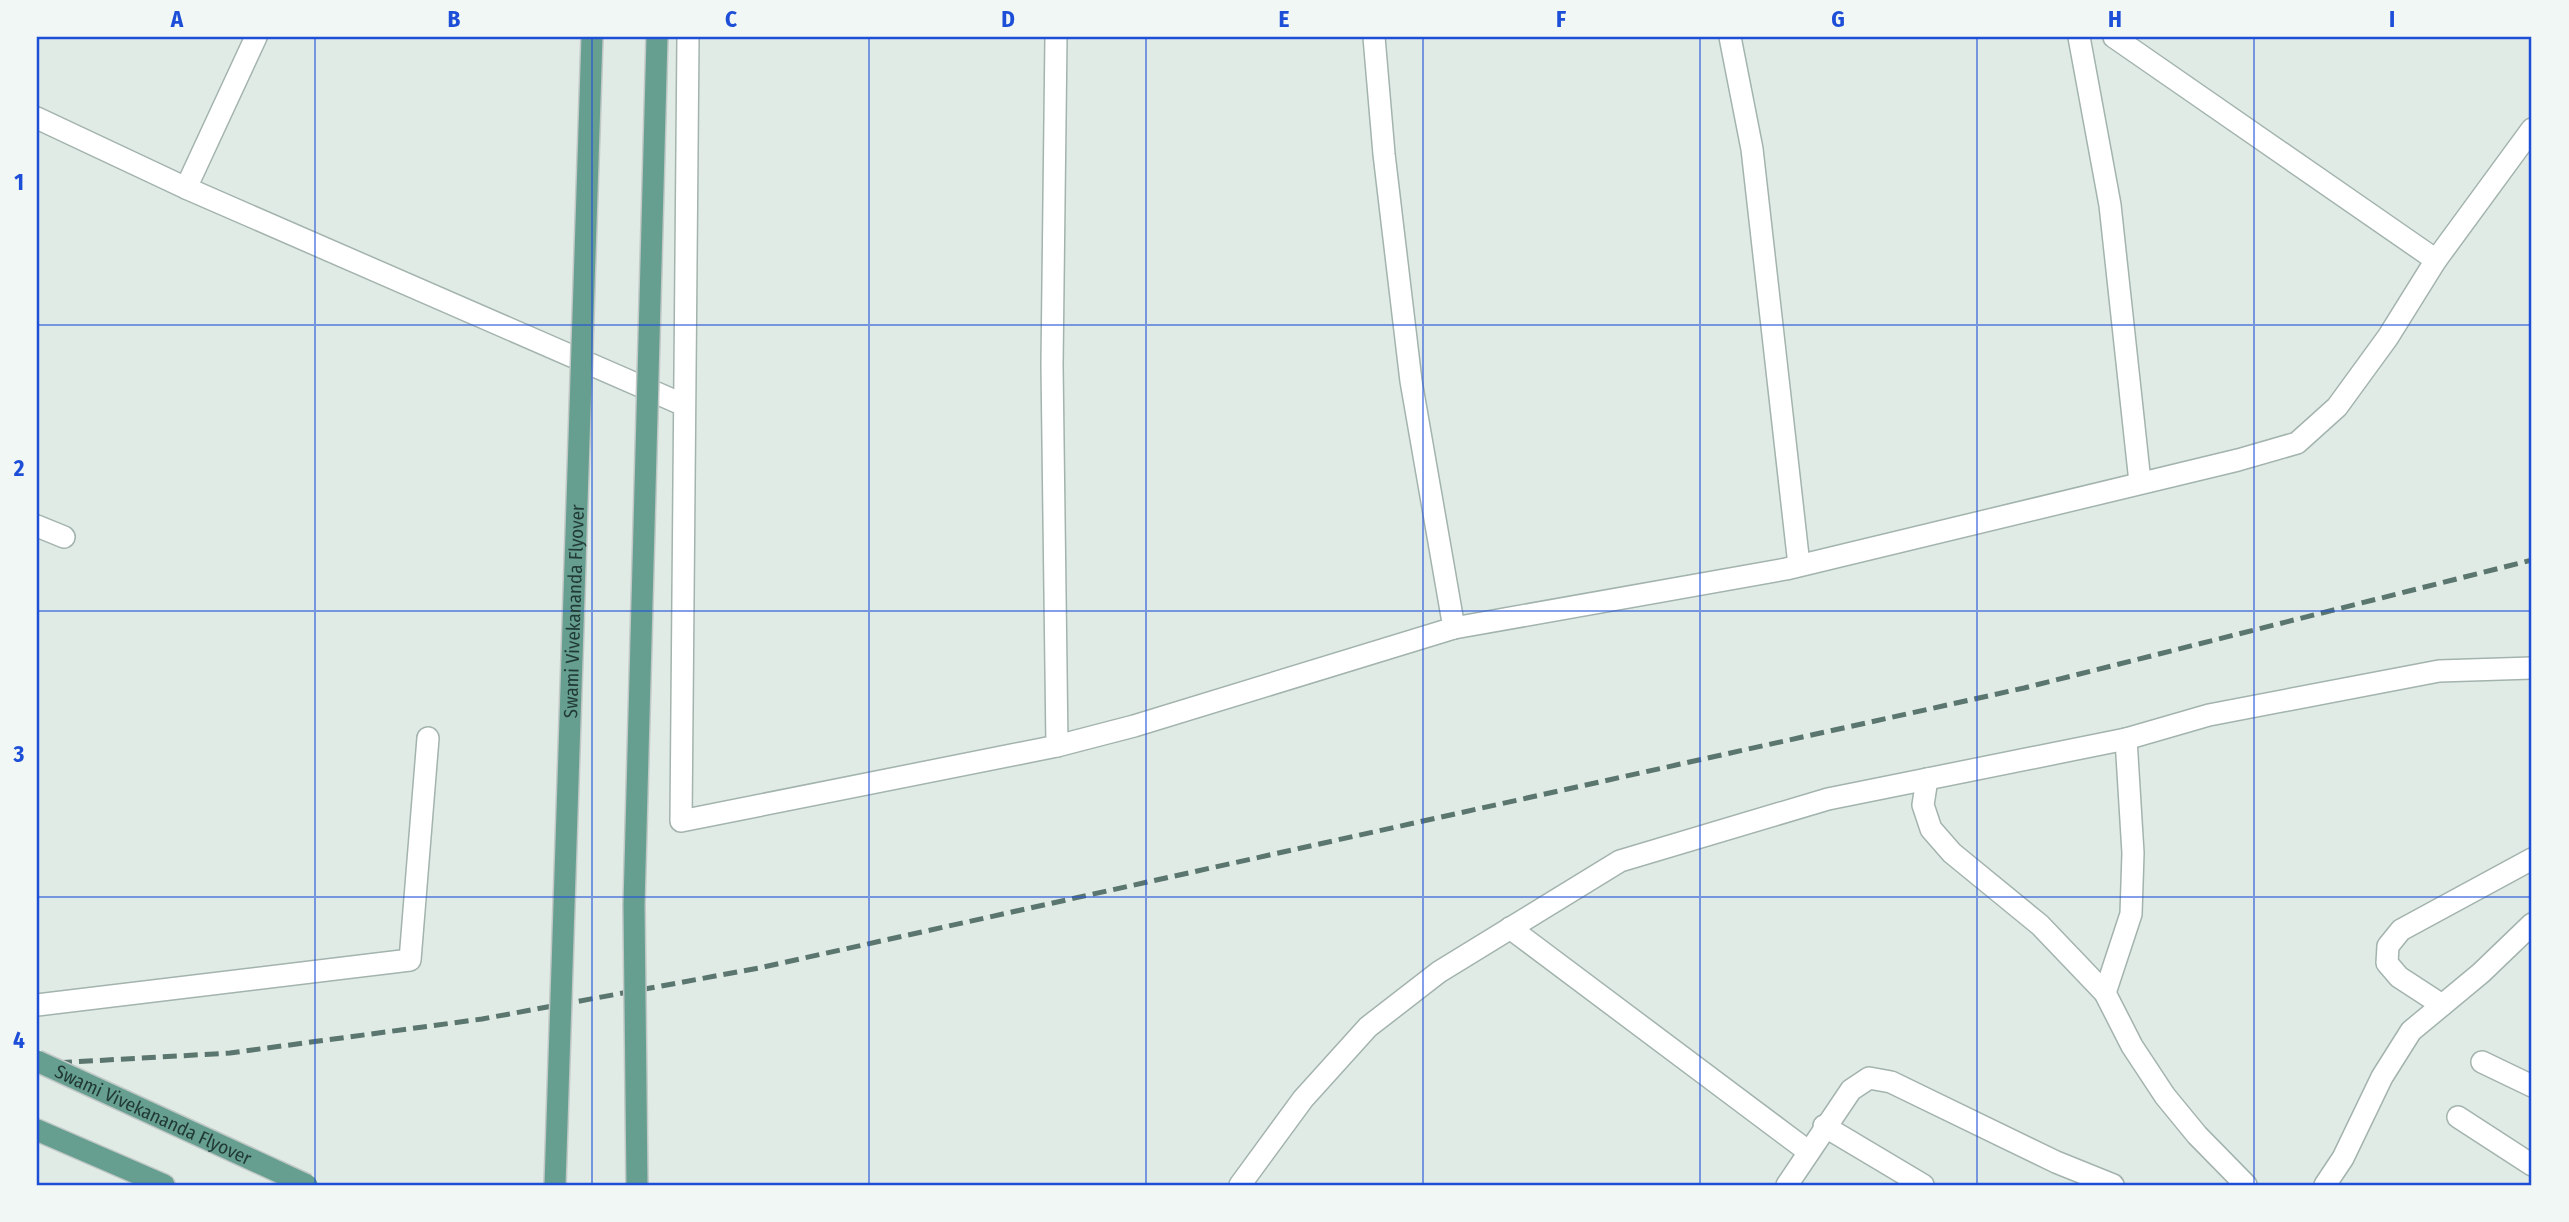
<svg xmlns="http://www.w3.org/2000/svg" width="2569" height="1222" viewBox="0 0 2569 1222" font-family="'Fira Sans Condensed',sans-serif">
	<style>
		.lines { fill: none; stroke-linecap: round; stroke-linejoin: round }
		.minor-casing { stroke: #a3b3ad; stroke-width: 24 }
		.major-casing { stroke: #c1c8c6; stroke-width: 24 }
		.minor { stroke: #fff; stroke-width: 21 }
		.major { stroke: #669f90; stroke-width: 21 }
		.rail { stroke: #5b766f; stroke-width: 5; stroke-dasharray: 14 7; stroke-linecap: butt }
		.major-bridge-casing { stroke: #c1c8c6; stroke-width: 24; stroke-linecap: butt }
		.major-bridge { stroke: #669f90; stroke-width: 21 }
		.grid { fill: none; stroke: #1d4ed8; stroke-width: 2; stroke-opacity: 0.55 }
		.labels { text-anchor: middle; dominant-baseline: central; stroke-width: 6; stroke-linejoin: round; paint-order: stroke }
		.street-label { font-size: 19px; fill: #213b34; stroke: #f0f7f4 }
		.neatline { fill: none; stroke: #1d4ed8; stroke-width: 2.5 }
		.grid-label { font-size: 23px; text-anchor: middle; font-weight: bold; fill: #1d4ed8 }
	</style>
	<rect width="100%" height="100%" fill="#e0ebe6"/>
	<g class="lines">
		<g class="minor-casing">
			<g id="minor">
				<path d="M688,37L681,821L1057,746L1134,726L1454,628L1786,569L2238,460L2297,443L2337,407L2388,337L2436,260L2532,129"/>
				<path d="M1056,37L1052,365L1057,746"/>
				<path d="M1374,37L1384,154L1411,381L1454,628"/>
				<path d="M1730,37L1752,149L1799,565"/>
				<path d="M2079,37L2110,205L2140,482"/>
				<path d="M2114,37L2436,260"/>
				<path d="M37,118L186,188L684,405"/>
				<path d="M186,188L256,37"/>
				<path d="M37,526L64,537"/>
				<path d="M1927,779L1923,805L1931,829L1952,853L2040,925L2105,993L2132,1046L2165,1096L2197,1135L2246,1185"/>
				<path d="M1510,928L1809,1152"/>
				<path d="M2105,993L2131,914L2133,853L2126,739"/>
				<path d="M37,1005L410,960L428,738"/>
				<path d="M2442,1005L2399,977L2387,963L2388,946L2401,930L2532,859"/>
				<path d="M2482,1062L2532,1086"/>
				<path d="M2458,1117L2532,1165"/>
				<path d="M1824,1126L1923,1185"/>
				<path d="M1240,1185L1303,1099L1368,1027L1439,972L1620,861L1828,799L2126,739L2209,715L2439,671L2532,668"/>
				<path d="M1787,1185L1851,1090L1869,1078L1891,1082L2056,1162L2113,1185"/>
				<path d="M2325,1185L2343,1158L2382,1077L2411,1031L2481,973L2532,924"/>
			</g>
		</g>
		<g class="major-casing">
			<path id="major" d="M37,1130L164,1185"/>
		</g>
		<use href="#minor" class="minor"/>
		<use href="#major" class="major"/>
		<path class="rail" d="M37,1064L230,1053L482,1019L759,968L2024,688L2532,560"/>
		<g class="major-bridge-casing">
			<g id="major-bridge">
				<path id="s1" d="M37,1061L307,1185"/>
				<path id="s2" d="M555,1185L592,37"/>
				<path d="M637,1185L634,905L657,37"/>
			</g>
		</g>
		<use href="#major-bridge" class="major-bridge"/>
	</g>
	<path class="grid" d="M315,37V1185M592,37V1185M869,37V1185M1146,37V1185M1423,37V1185M1700,37V1185M1977,37V1185M2254,37V1185M37,325H2532M37,611H2532M37,897H2532"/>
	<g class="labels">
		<g class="street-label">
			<text stroke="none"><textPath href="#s2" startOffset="574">Swami Vivekananda Flyover</textPath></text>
			<text stroke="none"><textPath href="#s1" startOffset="128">Swami Vivekananda Flyover</textPath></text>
		</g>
	</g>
	<rect width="2569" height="1222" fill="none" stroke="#f0f7f4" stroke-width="77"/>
	<rect x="38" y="38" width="2492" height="1146" class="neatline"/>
	<g class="grid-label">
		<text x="177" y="27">A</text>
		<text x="454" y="27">B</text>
		<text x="731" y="27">C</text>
		<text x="1008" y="27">D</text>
		<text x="1284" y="27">E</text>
		<text x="1561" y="27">F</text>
		<text x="1838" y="27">G</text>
		<text x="2115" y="27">H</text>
		<text x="2392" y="27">I</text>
		<text x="19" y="190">1</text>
		<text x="19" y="476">2</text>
		<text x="19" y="762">3</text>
		<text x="19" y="1048">4</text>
	</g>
</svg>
